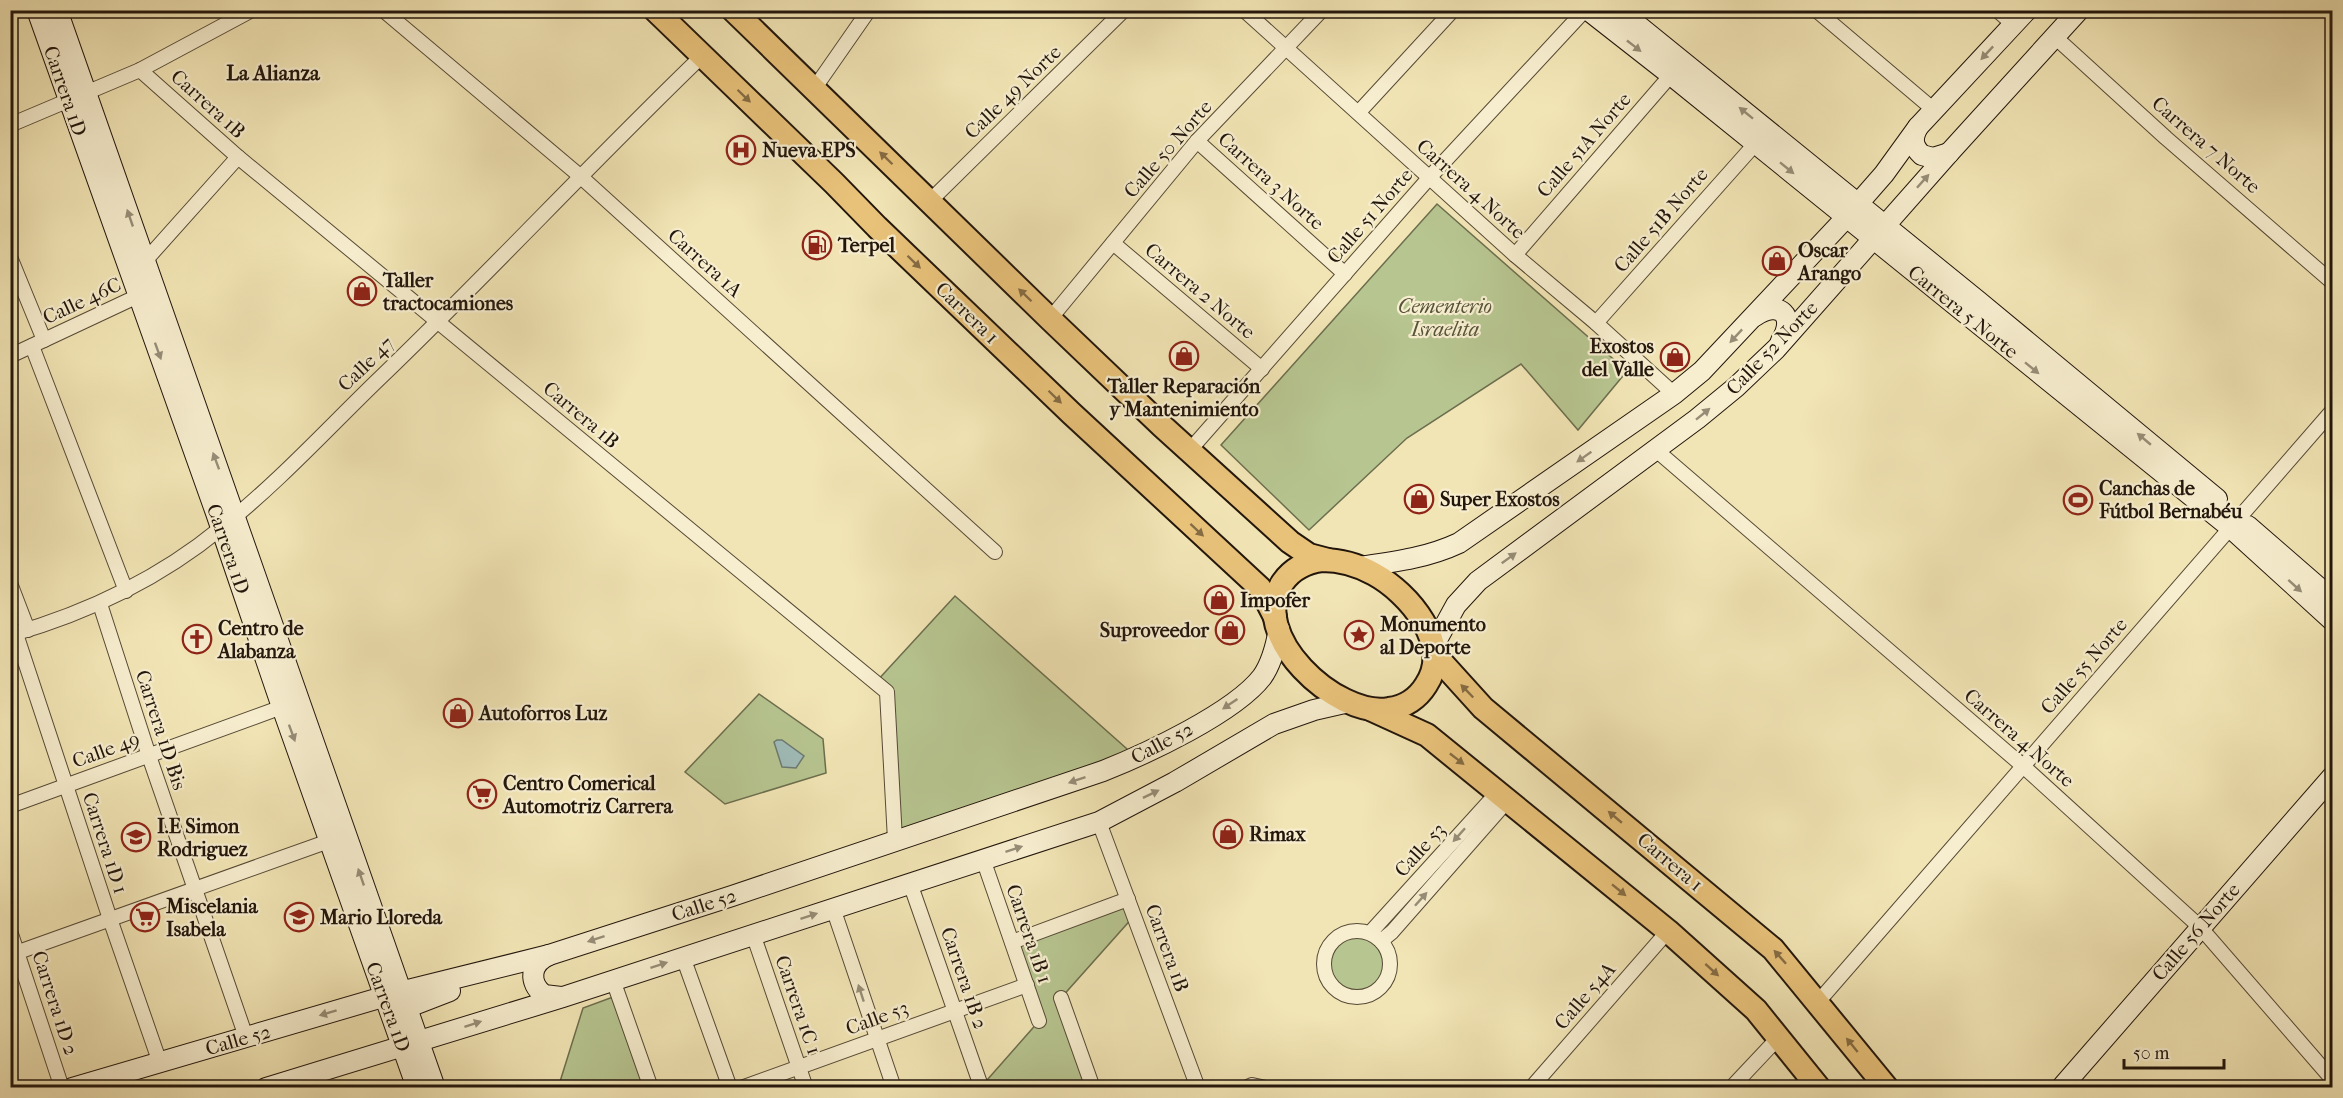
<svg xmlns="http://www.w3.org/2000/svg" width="2343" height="1098" viewBox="0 0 2343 1098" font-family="'IM FELL French Canon',serif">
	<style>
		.green { fill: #b7c590; stroke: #6c6e4e; stroke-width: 1.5 }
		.water { fill: #9fbcb8; stroke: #6d7a73; stroke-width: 1.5 }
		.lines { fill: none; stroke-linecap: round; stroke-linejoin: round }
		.street-casing { stroke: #564a36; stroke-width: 16 }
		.secondary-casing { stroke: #22160c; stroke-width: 22 }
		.primary-casing { stroke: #22160c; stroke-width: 26 }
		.street { stroke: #f7eecf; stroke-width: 14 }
		.secondary { stroke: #f7eecf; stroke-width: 20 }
		.primary { stroke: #e9c27a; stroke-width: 22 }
		.oneway { fill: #978d77 }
		.oneway2 { fill: #866c43 }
		.labels { text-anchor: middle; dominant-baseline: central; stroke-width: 4.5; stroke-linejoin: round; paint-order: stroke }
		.street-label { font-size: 20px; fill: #22160c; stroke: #f7eecf }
		.poi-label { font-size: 20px; font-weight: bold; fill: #22160c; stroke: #f7eecf; text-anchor: start }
		.park-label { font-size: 20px; font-style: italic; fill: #56533a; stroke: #f7eecf }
		.neighbourhood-label { font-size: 21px; font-weight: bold; fill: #22160c; stroke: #f7eecf }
	</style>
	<rect width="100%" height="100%" fill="#f2e5b5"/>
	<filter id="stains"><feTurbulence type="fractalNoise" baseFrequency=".00333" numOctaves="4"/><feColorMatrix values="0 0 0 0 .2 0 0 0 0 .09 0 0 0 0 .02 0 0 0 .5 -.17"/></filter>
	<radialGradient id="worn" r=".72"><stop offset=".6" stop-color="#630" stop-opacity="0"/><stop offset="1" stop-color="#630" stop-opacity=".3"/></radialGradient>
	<g class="green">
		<path d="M1437,204L1627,371L1578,430L1521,364L1407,438L1309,530L1221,445Z"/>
		<path d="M955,596L1127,749L1132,760L895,840L887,692L876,682Z"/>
		<path d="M759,694L823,739L826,773L725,804L685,772Z"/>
		<path d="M1498,792L1508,800L1381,941C1403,972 1373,1011 1341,992C1306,971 1331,923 1370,933Z"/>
		<path d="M1128,899L1134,916L1061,998L1093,1087L980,1088L1039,1021L1012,942Z"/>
		<path d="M613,997L644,1087L558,1088L583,1008Z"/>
	</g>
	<path class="water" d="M777,740H782L804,756L796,768L782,767L774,742Z"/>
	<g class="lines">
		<g class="street-casing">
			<g id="street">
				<path d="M383,10L580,176L995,552"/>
				<path d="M1244,10L1515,255L1596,323L1674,394"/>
				<path d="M1816,10L1934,110"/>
				<path d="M1997,10L2014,25"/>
				<path d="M2055,37L2166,138L2332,282"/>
				<path d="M140,70L238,157L887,692L895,840"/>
				<path d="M814,89L869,10"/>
				<path d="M1359,112L1453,10"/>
				<path d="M10,125L140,70L252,10"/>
				<path d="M1197,141L1345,274"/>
				<path d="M930,201L1124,10"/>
				<path d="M1113,243L1262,369"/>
				<path d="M1515,255L1677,68"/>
				<path d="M10,257L44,340"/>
				<path d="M145,261L238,157"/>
				<path d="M1050,319L1197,141L1322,10"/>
				<path d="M1596,323L1756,143"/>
				<path d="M32,346L126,591"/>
				<path d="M10,356L138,296"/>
				<path d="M1656,450L2023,766L2200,927L2332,1079"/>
				<path d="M1189,451L1429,178L1585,10"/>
				<path d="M10,583L28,630"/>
				<path d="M100,604L149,756L246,1037"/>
				<path d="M16,634L110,919L160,1063"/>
				<path d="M10,635C87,613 159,579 221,528C278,483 329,427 381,377C490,272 593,161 702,56"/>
				<path d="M10,806L282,707"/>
				<path d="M1099,822L1198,1088"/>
				<path d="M983,859L1039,1021"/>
				<path d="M910,883L981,1086"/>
				<path d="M833,908L894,1088"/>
				<path d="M10,931L62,1088"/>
				<circle cx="1357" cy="964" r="33"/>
				<path d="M1370,933L1498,792"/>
				<path d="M753,934L806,1088"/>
				<path d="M1381,941L1392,932L1508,800"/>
				<path d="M1012,942L1128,899"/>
				<path d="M10,955L329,841"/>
				<path d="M683,957L730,1088"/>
				<path d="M613,980L651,1088"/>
				<path d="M1061,998L1093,1088"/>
				<path d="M1818,1002L2332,411"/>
				<path d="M741,1088L1027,985"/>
				<path d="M1246,1088L1252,1085L1266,1088"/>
				<path d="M1531,1088L1668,931"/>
				<path d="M1731,1088L1779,1037"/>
			</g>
		</g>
		<g class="secondary-casing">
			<g id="secondary">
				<path d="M37,10L216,513L282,707L417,1088"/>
				<path d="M57,10L435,1088"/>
				<path d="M1588,10L1671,75L2231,528L2332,620"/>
				<path d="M1619,10L1978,301L2217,499"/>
				<path d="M1918,127C1912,138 1912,146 1922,155L1933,158L1949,153"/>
				<path d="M1755,316C1779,299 1797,316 1781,341"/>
				<path d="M2248,526L2332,599"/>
				<path d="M1359,567C1394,562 1427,558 1459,543L1674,394L1702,371L1842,222L1884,174L1918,127L2027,10"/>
				<path d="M1433,647L1456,605L1478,581L1697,419L1736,387L1776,349L1949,153L2079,10"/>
				<path d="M549,955C530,963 528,983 544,995L561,997"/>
				<path d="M405,1021L406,1008L450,991"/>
				<path d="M72,1088L400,992L549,955L732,896L1103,771C1146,754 1234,713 1262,677C1272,663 1276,646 1279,629"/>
				<path d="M266,1088L563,997L1099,822L1175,782L1274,724L1314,710L1349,702"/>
				<path d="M2061,1088L2332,777"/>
			</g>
		</g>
		<g class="primary-casing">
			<g id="primary">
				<path d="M655,10L834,183L877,227L1071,413L1260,588L1275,617"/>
				<path d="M733,10L1050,319L1161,425L1290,542L1309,555L1328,560"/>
				<path d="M1322,560C1340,560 1358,565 1374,574C1409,593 1453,645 1426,685C1418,698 1405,707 1389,709C1336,718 1246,634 1283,582C1293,568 1306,562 1322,560Z"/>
				<path d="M1435,655L1483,708L1773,949L1887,1088"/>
				<path d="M1370,709L1427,735L1668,931L1756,1010L1819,1088"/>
			</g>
		</g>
		<use href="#street" class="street"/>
		<use href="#secondary" class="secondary"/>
		<use href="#primary" class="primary"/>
	</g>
	<defs><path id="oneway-solid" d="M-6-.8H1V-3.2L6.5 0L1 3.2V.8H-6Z" transform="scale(1.5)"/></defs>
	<g class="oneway">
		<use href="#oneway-solid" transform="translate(1634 46) rotate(38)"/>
		<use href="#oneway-solid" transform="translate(1987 53) rotate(133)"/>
		<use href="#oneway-solid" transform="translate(1746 113) rotate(-141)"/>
		<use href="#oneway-solid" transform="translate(1787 168) rotate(39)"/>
		<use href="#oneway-solid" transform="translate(1923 181) rotate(-48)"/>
		<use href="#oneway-solid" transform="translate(130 218) rotate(-109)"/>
		<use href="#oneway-solid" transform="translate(1736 336) rotate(133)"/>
		<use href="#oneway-solid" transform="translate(158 351) rotate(70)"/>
		<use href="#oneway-solid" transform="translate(2032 368) rotate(39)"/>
		<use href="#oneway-solid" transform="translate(1703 414) rotate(-39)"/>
		<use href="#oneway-solid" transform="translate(2144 439) rotate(-140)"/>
		<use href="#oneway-solid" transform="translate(1584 457) rotate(145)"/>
		<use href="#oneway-solid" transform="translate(216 461) rotate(-110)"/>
		<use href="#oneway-solid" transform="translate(1509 558) rotate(-36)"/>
		<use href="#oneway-solid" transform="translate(2295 586) rotate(42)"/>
		<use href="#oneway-solid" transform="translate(1230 704) rotate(146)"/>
		<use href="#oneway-solid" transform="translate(292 733) rotate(70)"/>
		<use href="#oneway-solid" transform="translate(1077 780) rotate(161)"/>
		<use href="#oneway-solid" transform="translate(1151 794) rotate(-26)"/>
		<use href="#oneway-solid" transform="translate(1459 835) rotate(132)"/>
		<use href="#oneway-solid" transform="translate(1014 849) rotate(-18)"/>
		<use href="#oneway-solid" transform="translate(361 877) rotate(-109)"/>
		<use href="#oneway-solid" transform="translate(1421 899) rotate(-48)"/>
		<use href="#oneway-solid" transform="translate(809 916) rotate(-18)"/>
		<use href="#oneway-solid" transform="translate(596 939) rotate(162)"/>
		<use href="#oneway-solid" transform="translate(659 965) rotate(-18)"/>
		<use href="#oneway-solid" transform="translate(861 993) rotate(-108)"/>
		<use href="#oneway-solid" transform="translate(328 1013) rotate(163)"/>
		<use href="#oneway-solid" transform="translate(473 1024) rotate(-18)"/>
	</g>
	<g class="oneway2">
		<use href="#oneway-solid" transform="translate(744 96) rotate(44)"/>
		<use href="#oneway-solid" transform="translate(886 158) rotate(-136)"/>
		<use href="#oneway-solid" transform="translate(914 262) rotate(44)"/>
		<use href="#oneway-solid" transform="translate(1025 295) rotate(-136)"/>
		<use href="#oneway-solid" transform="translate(1055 397) rotate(44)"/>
		<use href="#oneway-solid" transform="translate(1197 530) rotate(43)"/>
		<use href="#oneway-solid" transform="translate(1467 691) rotate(-134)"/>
		<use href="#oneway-solid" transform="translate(1457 759) rotate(38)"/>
		<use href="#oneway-solid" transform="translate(1615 817) rotate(-140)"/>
		<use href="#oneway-solid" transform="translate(1619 890) rotate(39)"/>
		<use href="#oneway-solid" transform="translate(1780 957) rotate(-132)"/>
		<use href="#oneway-solid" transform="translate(1712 970) rotate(42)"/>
		<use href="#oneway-solid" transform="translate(1852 1045) rotate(-129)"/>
	</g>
	<defs>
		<g id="hospital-ring" transform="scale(1.5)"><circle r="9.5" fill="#f7eecf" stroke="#8f2418" stroke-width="1.5"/><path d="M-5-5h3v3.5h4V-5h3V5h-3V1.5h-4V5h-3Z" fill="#8f2418"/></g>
		<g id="fuel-ring" transform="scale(1.5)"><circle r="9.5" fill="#f7eecf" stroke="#8f2418" stroke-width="1.5"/><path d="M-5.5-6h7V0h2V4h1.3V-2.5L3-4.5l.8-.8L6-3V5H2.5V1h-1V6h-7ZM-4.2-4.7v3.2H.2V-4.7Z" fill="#8f2418"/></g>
		<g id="shop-ring" transform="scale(1.5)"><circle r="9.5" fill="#f7eecf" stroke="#8f2418" stroke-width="1.5"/><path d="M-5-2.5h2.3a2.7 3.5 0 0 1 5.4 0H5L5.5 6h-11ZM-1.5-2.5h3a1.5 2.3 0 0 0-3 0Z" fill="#8f2418"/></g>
		<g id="stadium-ring" transform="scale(1.5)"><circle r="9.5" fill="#f7eecf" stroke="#8f2418" stroke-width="1.5"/><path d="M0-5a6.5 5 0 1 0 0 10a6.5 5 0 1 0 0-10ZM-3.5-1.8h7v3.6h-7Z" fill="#8f2418"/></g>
		<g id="sight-ring" transform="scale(1.5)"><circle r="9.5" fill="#f7eecf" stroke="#8f2418" stroke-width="1.5"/><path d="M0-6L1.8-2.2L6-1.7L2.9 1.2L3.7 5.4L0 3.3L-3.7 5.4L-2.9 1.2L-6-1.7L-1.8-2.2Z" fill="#8f2418"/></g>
		<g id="church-ring" transform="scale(1.5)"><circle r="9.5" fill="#f7eecf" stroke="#8f2418" stroke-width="1.5"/><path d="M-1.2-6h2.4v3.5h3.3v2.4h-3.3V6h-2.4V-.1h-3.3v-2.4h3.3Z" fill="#8f2418"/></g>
		<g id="supermarket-ring" transform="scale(1.5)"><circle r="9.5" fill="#f7eecf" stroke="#8f2418" stroke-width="1.5"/><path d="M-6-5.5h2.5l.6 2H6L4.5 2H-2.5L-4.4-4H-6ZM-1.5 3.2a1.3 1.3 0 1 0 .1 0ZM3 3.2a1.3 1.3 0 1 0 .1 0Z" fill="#8f2418"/></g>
		<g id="school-ring" transform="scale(1.5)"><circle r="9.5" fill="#f7eecf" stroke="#8f2418" stroke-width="1.5"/><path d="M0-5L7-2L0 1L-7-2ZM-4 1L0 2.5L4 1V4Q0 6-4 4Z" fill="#8f2418"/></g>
	</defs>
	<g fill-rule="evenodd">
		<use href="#hospital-ring" x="741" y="150"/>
		<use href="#fuel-ring" x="817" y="245"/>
		<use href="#shop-ring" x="1777" y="261"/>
		<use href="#shop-ring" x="362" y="291"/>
		<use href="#shop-ring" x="1184" y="356"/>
		<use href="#shop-ring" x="1675" y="357"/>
		<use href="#shop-ring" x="1419" y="499"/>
		<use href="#stadium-ring" x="2078" y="500"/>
		<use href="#shop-ring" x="1219" y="600"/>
		<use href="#shop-ring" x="1230" y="630"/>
		<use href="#sight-ring" x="1359" y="635"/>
		<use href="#church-ring" x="197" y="639"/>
		<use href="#shop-ring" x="458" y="713"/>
		<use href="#supermarket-ring" x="482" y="794"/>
		<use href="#shop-ring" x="1228" y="834"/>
		<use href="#school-ring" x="136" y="837"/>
		<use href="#supermarket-ring" x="145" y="917"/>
		<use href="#school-ring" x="299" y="917"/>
	</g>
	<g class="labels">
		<g class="street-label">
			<text transform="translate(65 91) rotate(71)">Carrera 1D</text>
			<text transform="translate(1013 92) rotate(-44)">Calle 49 Norte</text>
			<text transform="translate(208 104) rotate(42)">Carrera 1B</text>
			<text transform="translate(1584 145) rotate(-49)">Calle 51A Norte</text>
			<text transform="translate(2206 145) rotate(41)">Carrera 7 Norte</text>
			<text transform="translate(1168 149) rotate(-49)">Calle 50 Norte</text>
			<text transform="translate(1271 181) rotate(42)">Carrera 3 Norte</text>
			<text transform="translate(1471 189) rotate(42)">Carrera 4 Norte</text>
			<text transform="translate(1370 216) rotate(-49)">Calle 51 Norte</text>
			<text transform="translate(1661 220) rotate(-49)">Calle 51B Norte</text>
			<text transform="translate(705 263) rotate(42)">Carrera 1A</text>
			<text transform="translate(1200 291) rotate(40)">Carrera 2 Norte</text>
			<text transform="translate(82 301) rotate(-25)">Calle 46C</text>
			<text transform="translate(1963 312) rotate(39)">Carrera 5 Norte</text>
			<text transform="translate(967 313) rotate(44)">Carrera 1</text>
			<text transform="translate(1772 348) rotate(-46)">Calle 52 Norte</text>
			<text transform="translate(366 364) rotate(-44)">Calle 47</text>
			<text transform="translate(581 415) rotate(40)">Carrera 1B</text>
			<text transform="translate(228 549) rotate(71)">Carrera 1D</text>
			<text transform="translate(2084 666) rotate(-49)">Calle 55 Norte</text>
			<text transform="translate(161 730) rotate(72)">Carrera 1D Bis</text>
			<text transform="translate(2019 738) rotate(41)">Carrera 4 Norte</text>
			<text transform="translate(1162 743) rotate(-28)">Calle 52</text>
			<text transform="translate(106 750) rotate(-20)">Calle 49</text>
			<text transform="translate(105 843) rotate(72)">Carrera 1D 1</text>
			<text transform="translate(1420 850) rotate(-48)">Calle 53</text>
			<text transform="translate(1670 862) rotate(40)">Carrera 1</text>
			<text transform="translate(704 905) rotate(-18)">Calle 52</text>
			<text transform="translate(2196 932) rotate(-49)">Calle 56 Norte</text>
			<text transform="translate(1029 934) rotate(71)">Carrera 1B 1</text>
			<text transform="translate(1167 948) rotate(70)">Carrera 1B</text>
			<text transform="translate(964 978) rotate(71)">Carrera 1B 2</text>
			<text transform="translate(1585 996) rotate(-49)">Calle 54A</text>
			<text transform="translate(55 1003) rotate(72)">Carrera 1D 2</text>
			<text transform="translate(798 1005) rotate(71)">Carrera 1C 1</text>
			<text transform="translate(388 1007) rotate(70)">Carrera 1D</text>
			<text transform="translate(877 1018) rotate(-20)">Calle 53</text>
			<text transform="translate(238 1040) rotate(-16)">Calle 52</text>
		</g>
		<g class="poi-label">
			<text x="762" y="150">Nueva EPS</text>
			<text x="838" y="245">Terpel</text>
			<text x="1798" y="250">Oscar<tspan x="1798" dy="23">Arango</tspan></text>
			<text x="383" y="280">Taller<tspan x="383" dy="23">tractocamiones</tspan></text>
			<text x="1654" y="346" text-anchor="end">Exostos<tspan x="1654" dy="23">del Valle</tspan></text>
			<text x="1184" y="386" text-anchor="middle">Taller Reparación<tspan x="1184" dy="23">y Mantenimiento</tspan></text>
			<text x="2099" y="488">Canchas de<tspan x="2099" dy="23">Fútbol Bernabéu</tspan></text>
			<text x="1440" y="499">Super Exostos</text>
			<text x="1240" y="600">Impofer</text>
			<text x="1380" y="624">Monumento<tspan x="1380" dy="23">al Deporte</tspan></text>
			<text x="218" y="628">Centro de<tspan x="218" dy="23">Alabanza</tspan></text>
			<text x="1209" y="630" text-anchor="end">Suproveedor</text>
			<text x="479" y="713">Autoforros Luz</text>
			<text x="503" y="783">Centro Comerical<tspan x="503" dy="23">Automotriz Carrera</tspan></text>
			<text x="157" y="826">I.E Simon<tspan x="157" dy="23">Rodriguez</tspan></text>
			<text x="1249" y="834">Rimax</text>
			<text x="166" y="906">Miscelania<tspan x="166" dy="23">Isabela</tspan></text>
			<text x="320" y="917">Mario Lloreda</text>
		</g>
		<g class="park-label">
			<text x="1445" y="306">Cementerio<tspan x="1445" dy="23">Israelita</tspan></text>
		</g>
		<g class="neighbourhood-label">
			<text x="273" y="73">La Alianza</text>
		</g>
	</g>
	<rect width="2343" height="1098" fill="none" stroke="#f2e5b5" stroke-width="36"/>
	<rect x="12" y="12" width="2319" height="1074" fill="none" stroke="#22160c" stroke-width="3"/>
	<rect x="18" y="18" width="2307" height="1062" fill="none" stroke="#22160c" stroke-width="1.5"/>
	<path d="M2124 1059v9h100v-9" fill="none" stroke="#22160c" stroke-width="3"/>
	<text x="2133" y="1059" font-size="18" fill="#22160c" stroke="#f7eecf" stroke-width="4.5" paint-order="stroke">50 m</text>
	<rect width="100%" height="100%" filter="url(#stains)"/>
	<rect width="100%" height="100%" fill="url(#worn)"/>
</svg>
